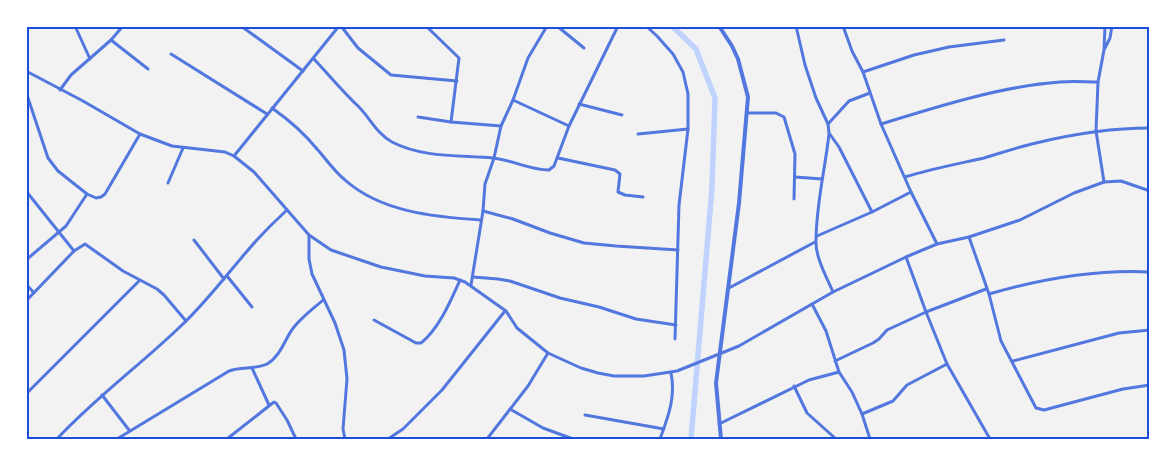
<svg xmlns="http://www.w3.org/2000/svg" width="1176" height="465" viewBox="0 0 1176 465" font-family="'PT Serif',serif">
	<style>
		.lines { fill: none; stroke-linecap: round; stroke-linejoin: round }
		.stream { stroke: #bfd3fe; stroke-width: 2 }
		.canal { stroke: #bfd3fe; stroke-width: 5.5 }
		.minor { stroke: #5277de; stroke-width: 3 }
		.tertiary { stroke: #5277de; stroke-width: 4 }
		.neatline { fill: none; stroke: #1d4ed8; stroke-width: 2 }
	</style>
	<rect width="100%" height="100%" fill="#f2f2f2"/>
	<g class="lines">
		<path class="stream" d="M691,436L692,439"/>
		<path class="canal" d="M672,26L696,49L715,98L712,188L691,439"/>
		<g class="minor">
			<path d="M75,26L90,59"/>
			<path d="M241,26L303,71"/>
			<path d="M341,26L358,48L391,75L457,81"/>
			<path d="M426,26L459,58L451,122"/>
			<path d="M557,26L584,48"/>
			<path d="M646,26L657,36L673,54L683,72L688,94V129L679,205L675,339"/>
			<path d="M796,26L805,65L816,98L828,124L829,133L839,147L872,212"/>
			<path d="M843,26L852,51L863,72L881,124L911,192L937,244"/>
			<path d="M111,40L148,69"/>
			<path d="M1105,48L1110,38L1112,26"/>
			<path d="M171,54L267,114"/>
			<path d="M314,59C329,75 343,92 358,106C370,118 377,134 392,142C423,158 459,155 493,158C512,160 530,170 549,170L554,166L569,126L618,26"/>
			<path d="M26,71L83,101L140,134L172,146L225,152L234,156L254,172L309,235L331,250L381,267L425,276L454,278L465,282L506,311L517,328L548,353L581,368L598,373L614,376H644L677,371L739,346L833,292L906,257L937,244L969,237L1020,220L1074,193L1104,182L1096,131L1098,82L1104,50L1105,26"/>
			<path d="M863,72L914,55L949,47L1004,40"/>
			<path d="M60,90L71,75L111,40L123,26"/>
			<path d="M26,92L48,158L58,171L87,194L96,198L101,197L105,194L140,134"/>
			<path d="M513,100L569,126"/>
			<path d="M579,104L622,115"/>
			<path d="M272,108C289,120 304,133 317,149C326,159 334,171 345,180C381,212 434,217 481,220"/>
			<path d="M747,113H776L784,117L795,154L794,199"/>
			<path d="M418,117L451,122L501,126"/>
			<path d="M828,124L849,101L870,93"/>
			<path d="M881,124C936,107 1002,86 1060,82C1073,81 1086,82 1098,82"/>
			<path d="M638,134L688,129"/>
			<path d="M829,134C825,170 816,205 816,241C815,256 827,278 833,292"/>
			<path d="M234,156L339,26"/>
			<path d="M558,158L615,170L620,174L618,192L625,195L643,197"/>
			<path d="M795,177L822,179"/>
			<path d="M905,177C931,169 957,164 984,158C1001,153 1018,147 1036,143C1073,134 1111,128 1150,128"/>
			<path d="M1104,182L1121,181L1150,191"/>
			<path d="M168,183L183,148"/>
			<path d="M26,191L74,251"/>
			<path d="M483,211L513,219L550,233L584,243L616,246L678,250"/>
			<path d="M309,235V259L312,274L335,323L344,350L347,379L343,429L345,439"/>
			<path d="M817,236L872,212L911,192"/>
			<path d="M969,237L989,294L1001,341L1036,408L1044,410L1123,389L1150,385"/>
			<path d="M194,240L224,279"/>
			<path d="M906,257L926,312L947,364L990,439"/>
			<path d="M26,260L66,226L87,194"/>
			<path d="M227,276L252,307"/>
			<path d="M473,277L498,279L510,281L560,298L599,307L636,319L676,325"/>
			<path d="M26,284L34,293"/>
			<path d="M471,285L483,211L485,184L494,158L501,126L513,100L528,58L547,26"/>
			<path d="M729,288L815,242"/>
			<path d="M989,294C1041,279 1095,269 1150,272"/>
			<path d="M26,301L74,251L85,244L123,271L157,289L164,295L186,321"/>
			<path d="M812,304L826,331L839,372L852,392L862,414L870,439"/>
			<path d="M374,320L416,343H421C439,329 451,300 460,280"/>
			<path d="M835,361L873,343L879,339L887,330L926,312L986,289"/>
			<path d="M1013,361L1119,333L1150,330"/>
			<path d="M252,368L269,405"/>
			<path d="M794,386L807,413L836,439"/>
			<path d="M26,394L140,280"/>
			<path d="M102,395L129,430"/>
			<path d="M510,409L543,428L573,439"/>
			<path d="M862,414L893,401L907,385L947,364"/>
			<path d="M585,415L664,429"/>
			<path d="M719,424L809,380L839,372"/>
			<path d="M57,439C96,397 143,363 184,323C210,298 231,269 255,242C265,231 276,220 287,210"/>
			<path d="M117,439L229,371C241,366 255,370 267,364C281,356 285,338 294,327C302,317 314,308 323,300"/>
			<path d="M227,439L274,402L276,403L287,420L296,439"/>
			<path d="M388,439L403,429L442,390L505,311"/>
			<path d="M487,439L528,386L548,353"/>
			<path d="M660,439C668,417 676,397 671,373"/>
		</g>
		<path class="tertiary" d="M719,26L732,46L738,59L748,97L739,203L716,383L721,439"/>
	</g>
	<rect width="1176" height="465" fill="none" stroke="#ffffff" stroke-width="55"/>
	<rect x="28" y="28" width="1120" height="410" class="neatline"/>
</svg>
